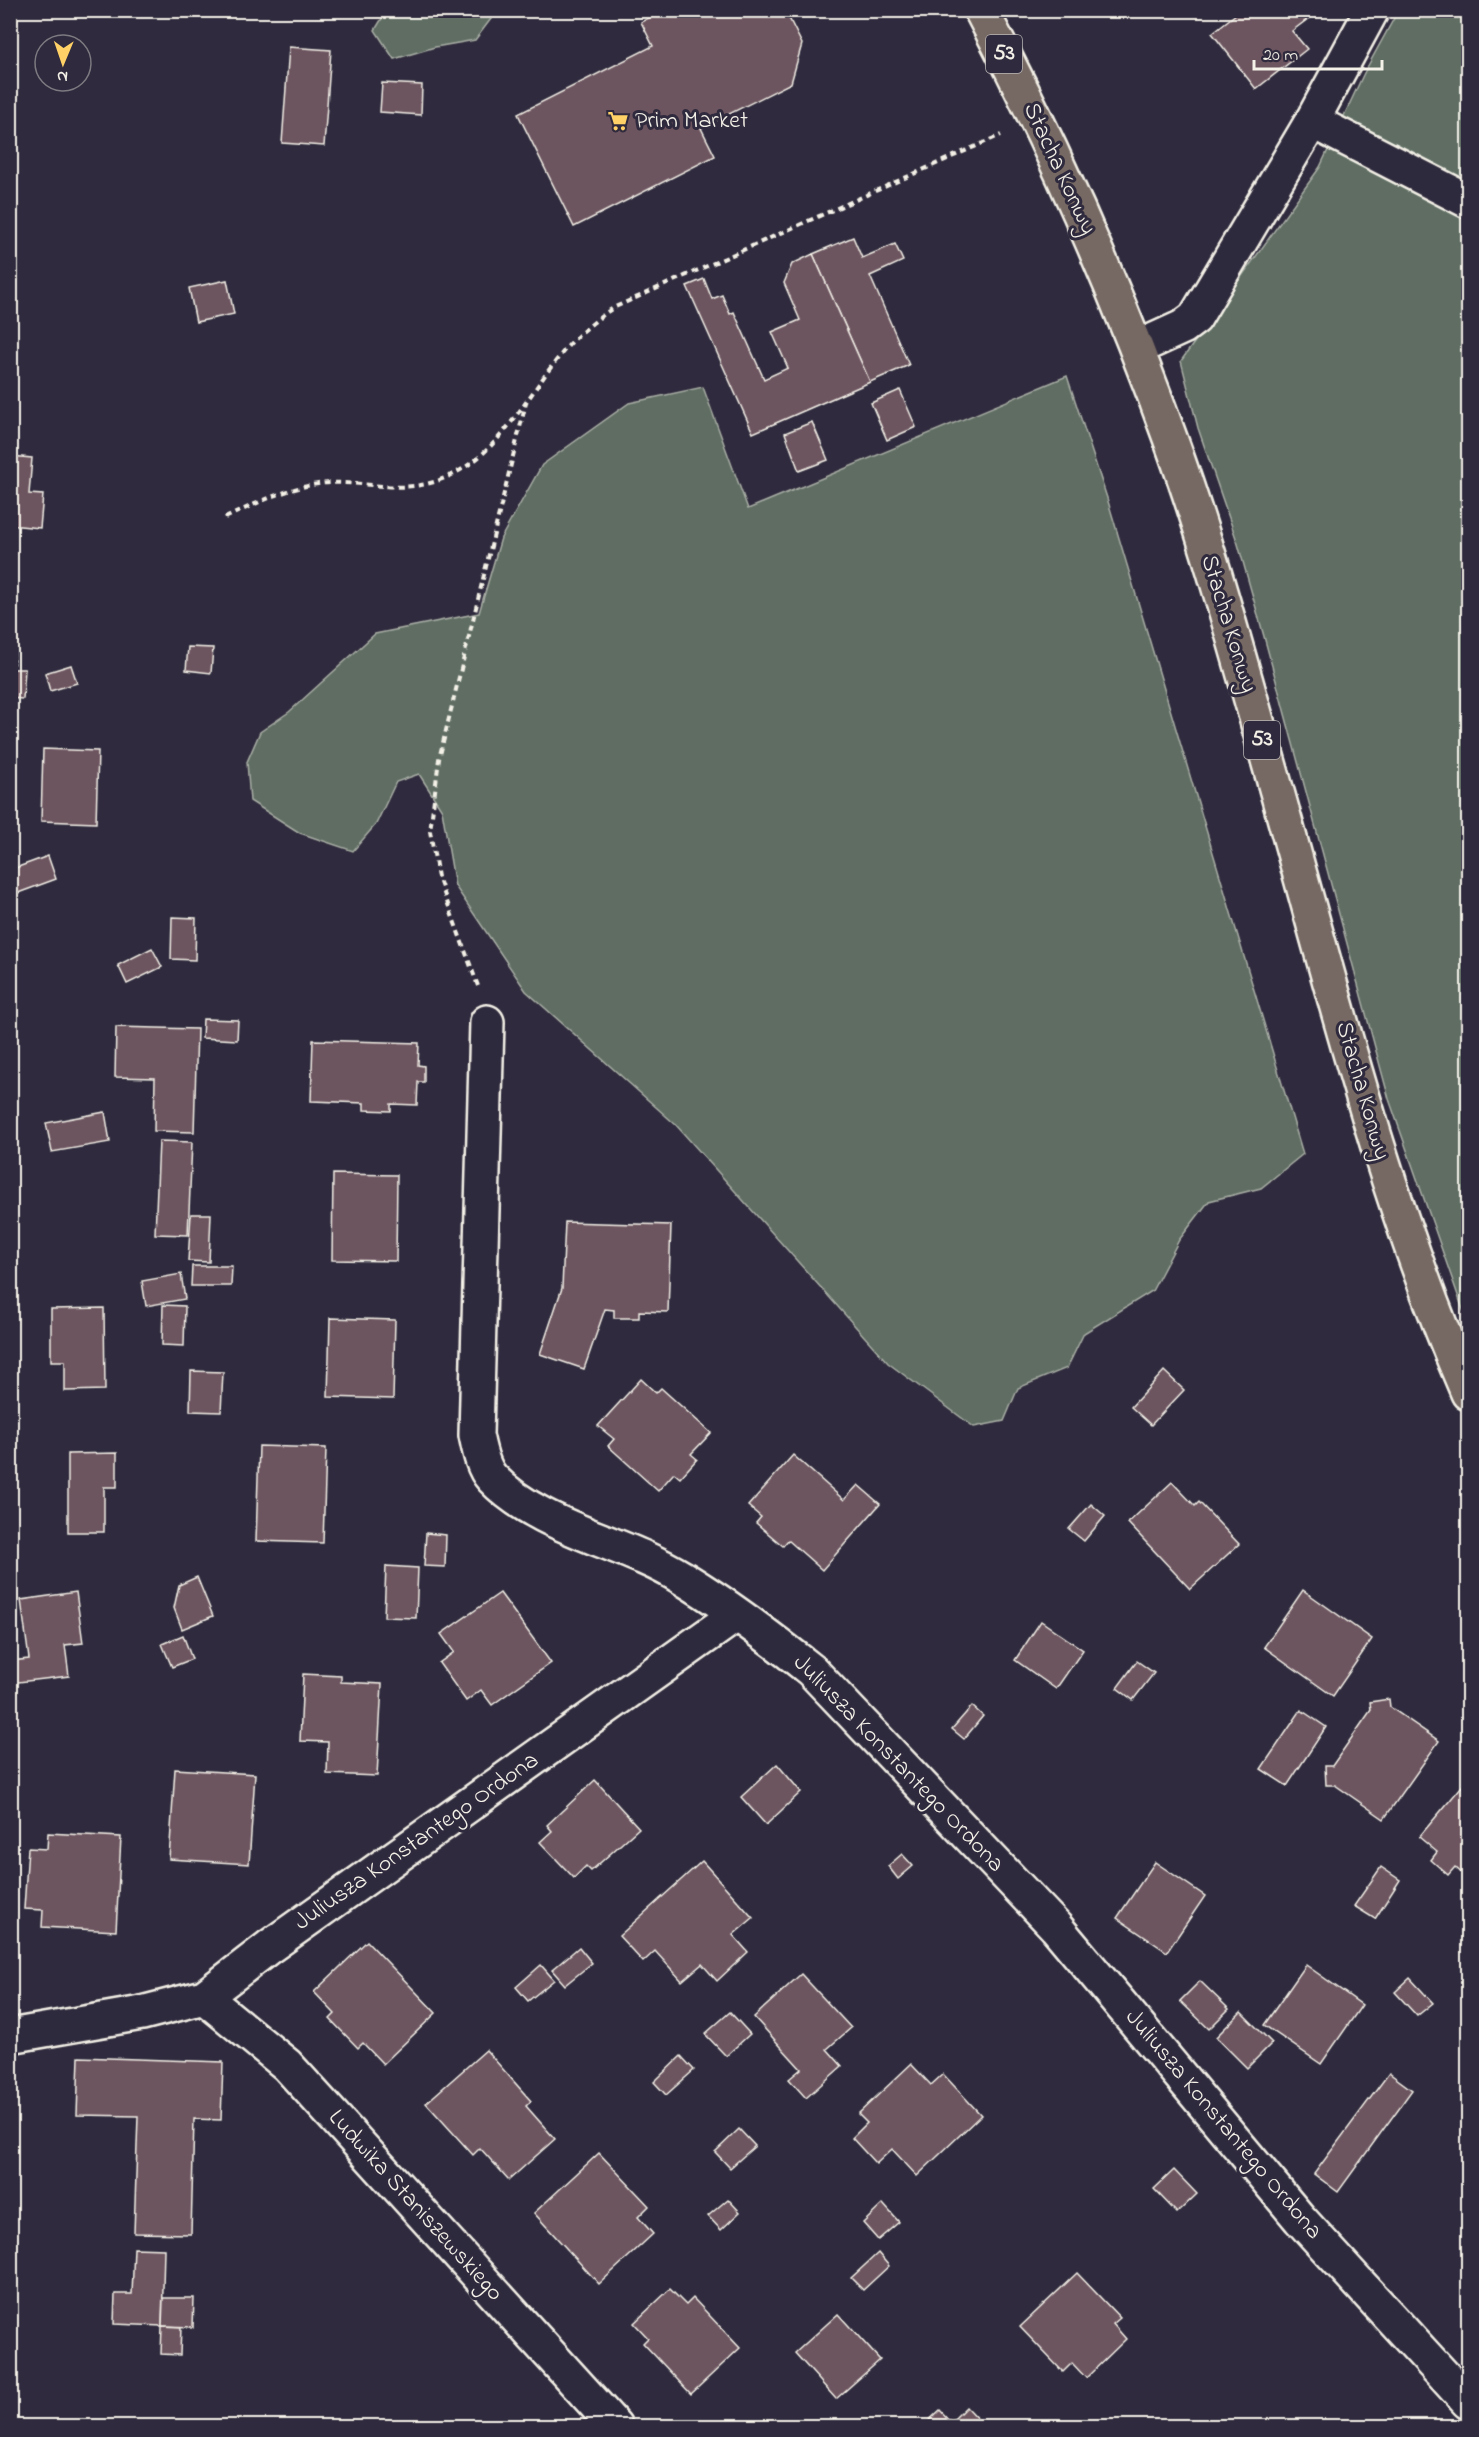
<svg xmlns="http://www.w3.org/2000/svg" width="1479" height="2437" viewBox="0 0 1479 2437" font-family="'Indie Flower',sans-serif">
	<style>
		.green { fill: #5f6d63; stroke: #aaafa6; stroke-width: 1.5 }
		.building { fill: #6d5561; stroke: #f4f1e8; stroke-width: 1.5 }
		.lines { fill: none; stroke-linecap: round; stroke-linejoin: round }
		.minor-casing { stroke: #f4f1e8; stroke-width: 38 }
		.primary-casing { stroke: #f4f1e8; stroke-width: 38 }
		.path { stroke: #f4f1e8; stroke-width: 4; stroke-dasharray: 6 4.5; stroke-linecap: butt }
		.minor { stroke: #2f2a3d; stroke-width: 33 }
		.primary { stroke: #766964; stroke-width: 33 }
		.labels { text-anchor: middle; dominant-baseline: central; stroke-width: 6; stroke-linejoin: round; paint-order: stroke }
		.shield { fill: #2f2a3d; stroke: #b9b5b5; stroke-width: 1.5 }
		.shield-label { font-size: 22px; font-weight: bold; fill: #f4f1e8 }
		.poi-label { font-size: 24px; fill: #f4f1e8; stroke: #2f2a3d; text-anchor: start }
		.street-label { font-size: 24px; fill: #f4f1e8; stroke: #2f2a3d }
	</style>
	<rect width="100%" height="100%" fill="#2f2a3d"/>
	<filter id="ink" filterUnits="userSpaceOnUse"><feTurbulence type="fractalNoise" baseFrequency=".0167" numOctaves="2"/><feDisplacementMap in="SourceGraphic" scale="12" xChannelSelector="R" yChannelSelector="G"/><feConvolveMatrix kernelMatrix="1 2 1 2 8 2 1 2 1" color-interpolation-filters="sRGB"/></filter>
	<g filter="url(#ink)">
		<g class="green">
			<path d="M387,10H497V11L475,40L435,47L394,59L375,30Z"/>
			<path d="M1398,11H1468V1324L1389,1099L1265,640L1238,544L1198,428L1181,361L1320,167L1364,73Z"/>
			<path d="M1067,376L1107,498L1303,1154L1261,1188L1209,1201L1179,1240L1152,1291L1084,1333L1067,1368L1018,1388L1004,1421L974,1427L888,1363L676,1125L526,991L455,886L442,810L419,774L396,782L376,824L353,851L300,833L250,801L247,762L260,732L289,712L375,634L479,613L501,538L542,465L629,403L703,387L748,509Z"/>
		</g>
		<g class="building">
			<path d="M663,10H785L802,44L791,83L701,128L715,156L574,227L518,114L653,46L641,22Z"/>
			<path d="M1241,10L1278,13L1303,10L1309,18L1292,31L1307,49L1256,89L1212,33Z"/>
			<path d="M289,47L331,50L324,146L282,143Z"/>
			<path d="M382,83L422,85L421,115L380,112Z"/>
			<path d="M853,237L862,258L895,244L903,261L870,276L909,365L870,382L813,254Z"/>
			<path d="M813,254L870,382L753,433L687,286L704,279L712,299L722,295L730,314L734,312L764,379L788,368L772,332L800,320L784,283L792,264Z"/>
			<path d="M227,280L234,314L196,322L189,288Z"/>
			<path d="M900,390L916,427L887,440L871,403Z"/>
			<path d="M812,422L828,460L799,471L785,433Z"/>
			<path d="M10,456L32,458L29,494L43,495L40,528L10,525Z"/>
			<path d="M10,625H16L13,669H25L23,699L10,698Z"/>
			<path d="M188,647L213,648L211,673L186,670Z"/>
			<path d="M71,665L77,683L50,691L45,673Z"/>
			<path d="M43,749L98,751L96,823L41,821Z"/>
			<path d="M48,856L56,879L18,893L10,870Z"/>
			<path d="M172,917L196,918L195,960L171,959Z"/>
			<path d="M152,948L162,967L127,984L118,965Z"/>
			<path d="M203,1019L238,1020L237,1040L202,1038Z"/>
			<path d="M116,1027L197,1029L194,1132L154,1131L155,1078L115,1077Z"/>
			<path d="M313,1040L419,1043L418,1065L424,1066V1082H418L417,1105L391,1104V1111L364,1110V1103L311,1101Z"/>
			<path d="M105,1112L110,1142L52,1152L46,1123Z"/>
			<path d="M159,1141L192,1142L188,1235L155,1234Z"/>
			<path d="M333,1174L397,1175L396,1261L332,1260Z"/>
			<path d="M191,1214H211L209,1262L188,1261Z"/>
			<path d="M565,1222L671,1225L668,1312L639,1311V1318H614V1310L605,1309L584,1369L540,1354L562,1288Z"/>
			<path d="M192,1266H232L231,1286H191Z"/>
			<path d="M181,1274L185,1299L146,1306L142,1281Z"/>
			<path d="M163,1305L185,1306L184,1346L162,1345Z"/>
			<path d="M104,1308L105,1390L65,1391V1361H51V1309Z"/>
			<path d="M330,1318L395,1320L393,1399L328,1397Z"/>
			<path d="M191,1371L223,1372L221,1412L190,1411Z"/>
			<path d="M1164,1371L1184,1390L1151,1425L1131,1407Z"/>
			<path d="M641,1379L656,1393L661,1388L711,1433L691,1454L697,1459L680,1478L674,1473L658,1491L608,1446L614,1439L598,1426Z"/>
			<path d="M259,1446L326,1448L323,1543L256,1541Z"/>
			<path d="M117,1453V1487H104V1532H68V1454Z"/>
			<path d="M793,1455L844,1500L858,1485L880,1504L822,1570L788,1540L783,1546L756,1523L761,1517L748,1506Z"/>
			<path d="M1172,1482L1195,1506L1199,1502L1239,1544L1190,1589L1128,1523Z"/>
			<path d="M1091,1504L1105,1516L1084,1541L1069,1529Z"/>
			<path d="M426,1533L446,1535L445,1567L424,1566Z"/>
			<path d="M386,1566L418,1568L416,1618L384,1617Z"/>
			<path d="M197,1577L213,1616L182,1629L174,1608L179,1585Z"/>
			<path d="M1303,1590L1372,1639L1333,1696L1264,1647Z"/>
			<path d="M76,1592L83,1643L65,1645L69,1676L10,1683V1661L29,1659L21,1600Z"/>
			<path d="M500,1593L551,1663L492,1705L481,1690L466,1701L439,1663L454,1652L441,1634Z"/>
			<path d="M1041,1621L1083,1650L1056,1689L1015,1660Z"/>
			<path d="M183,1635L192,1659L172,1667L162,1644Z"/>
			<path d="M1137,1661L1154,1673L1133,1700L1117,1688Z"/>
			<path d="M303,1674L341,1676V1682L382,1684L377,1776L327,1774L328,1742L300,1741Z"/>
			<path d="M1389,1699L1390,1707L1439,1741L1384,1819L1335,1785H1326L1325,1766H1332L1371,1710L1370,1702Z"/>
			<path d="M972,1706L983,1716L964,1739L952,1729Z"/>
			<path d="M1301,1710L1326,1727L1287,1786L1261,1769Z"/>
			<path d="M777,1764L801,1792L766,1825L741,1797Z"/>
			<path d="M175,1769L255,1774L249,1864L169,1859Z"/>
			<path d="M595,1780L639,1828L591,1871L586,1866L574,1878L540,1842L552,1831L547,1825Z"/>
			<path d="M1462,1786L1468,1791V1879L1455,1867L1448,1875L1431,1860L1437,1852L1419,1837Z"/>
			<path d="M48,1833L121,1837L116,1931L42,1927L43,1910L24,1909L28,1848L47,1849Z"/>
			<path d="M902,1854L913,1866L898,1879L888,1866Z"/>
			<path d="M702,1861L753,1918L733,1935L748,1952L717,1981L702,1964L682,1981L655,1951L643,1962L619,1936Z"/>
			<path d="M1155,1862L1205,1896L1167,1952L1117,1918Z"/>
			<path d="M1381,1867L1400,1880L1375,1919L1354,1906Z"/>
			<path d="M367,1941L436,2013L383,2064L363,2043L358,2048L330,2019L335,2014L314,1992Z"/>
			<path d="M579,1947L592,1963L565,1985L552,1970Z"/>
			<path d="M541,1965L554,1980L528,2001L516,1987Z"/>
			<path d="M1306,1965L1362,2005L1321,2064L1264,2025Z"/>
			<path d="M801,1974L851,2028L827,2049L842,2066L806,2098L789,2079L801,2069L754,2017Z"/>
			<path d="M1410,1978L1433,2003L1417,2016L1395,1992Z"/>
			<path d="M1200,1981L1229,2009L1209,2029L1180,2001Z"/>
			<path d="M730,2012L750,2034L726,2056L705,2034Z"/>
			<path d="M1241,2012L1272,2043L1247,2068L1216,2037Z"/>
			<path d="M486,2050L531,2101L526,2106L555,2139L509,2180L480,2148L473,2155L426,2103Z"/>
			<path d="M681,2056L694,2070L666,2095L654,2082Z"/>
			<path d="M79,2057L223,2062L221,2120L194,2119L191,2234L134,2233L138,2116L77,2115Z"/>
			<path d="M911,2064L931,2085L943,2074L981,2115L917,2176L892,2149L876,2164L852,2138L867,2123L858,2114Z"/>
			<path d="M1389,2073L1412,2090L1338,2192L1314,2174Z"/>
			<path d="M739,2129L755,2146L730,2168L715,2152Z"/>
			<path d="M599,2153L649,2206L638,2217L653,2234L599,2284L534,2213Z"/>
			<path d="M1174,2170L1197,2194L1177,2213L1154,2189Z"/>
			<path d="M728,2199L740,2212L721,2230L708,2216Z"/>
			<path d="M883,2204L899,2222L878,2240L863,2223Z"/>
			<path d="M134,2248L164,2249L162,2326L114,2324L115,2294H132Z"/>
			<path d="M878,2253L889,2266L863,2290L851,2278Z"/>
			<path d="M1077,2273L1120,2318L1113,2324L1126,2339L1086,2378L1072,2363L1063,2372L1020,2327Z"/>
			<path d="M670,2289L686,2305L693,2298L740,2348L691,2394L643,2343L648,2338L634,2323Z"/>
			<path d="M163,2298H194L193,2327L162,2326Z"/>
			<path d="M838,2314L880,2360L836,2399L795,2353Z"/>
			<path d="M162,2326L181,2327L180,2355L161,2354Z"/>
			<path d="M966,2407L984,2426H923L940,2410L951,2422Z"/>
		</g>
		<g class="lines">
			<g class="minor-casing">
				<g id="minor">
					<path d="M1312,121L1468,201"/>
					<path d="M1137,348L1183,327L1195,318L1312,121L1372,10"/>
					<path d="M487,1022L476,1435C479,1449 482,1467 492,1478C539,1528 623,1541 681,1577C724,1603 772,1639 811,1670L1056,1927L1300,2219L1468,2402"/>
					<path d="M204,1997L287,2065L615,2426"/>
					<path d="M10,2036L142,2013L204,1997L269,1947L736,1615"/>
				</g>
			</g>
			<g class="primary-casing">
				<path id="primary" d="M981,10C1056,152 1120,298 1174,449C1211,553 1240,661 1270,767C1330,978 1381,1192 1468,1393"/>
			</g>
			<g class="path">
				<path d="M225,518C255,504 284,489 318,484C363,478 400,497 445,478C499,455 524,400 559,357C574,337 593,322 613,308L1001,135"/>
				<path d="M478,986L438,877L430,831L439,759L526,403"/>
			</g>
			<use href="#minor" class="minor"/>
			<use href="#primary" class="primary"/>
		</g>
	</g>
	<defs>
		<g id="supermarket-bare" transform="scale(1.62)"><path d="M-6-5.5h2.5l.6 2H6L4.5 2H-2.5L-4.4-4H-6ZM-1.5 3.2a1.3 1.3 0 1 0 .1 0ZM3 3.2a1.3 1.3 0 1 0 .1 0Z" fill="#ffd166" stroke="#2f2a3d" stroke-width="2.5" paint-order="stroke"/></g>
	</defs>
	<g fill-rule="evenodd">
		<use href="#supermarket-bare" x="618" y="121"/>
	</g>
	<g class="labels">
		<g class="shield">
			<rect x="986" y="35" width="36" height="38" rx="4.5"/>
			<rect x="1244" y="721" width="36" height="38" rx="4.5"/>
		</g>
		<g class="shield-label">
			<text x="1004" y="54">53</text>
			<text x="1262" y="740">53</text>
		</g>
		<g class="poi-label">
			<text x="635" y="121">Prim Market</text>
		</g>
		<g class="street-label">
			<text transform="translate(1059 169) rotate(65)">Stacha Konwy</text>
			<text transform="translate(1228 624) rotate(73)">Stacha Konwy</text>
			<text transform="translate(1362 1091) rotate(74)">Stacha Konwy</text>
			<text transform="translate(898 1764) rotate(46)">Juliusza Konstantego Ordona</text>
			<text transform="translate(417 1842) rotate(-35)">Juliusza Konstantego Ordona</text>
			<text transform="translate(1223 2125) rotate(50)">Juliusza Konstantego Ordona</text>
			<text transform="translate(415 2206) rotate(48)">Ludwika Staniszewskiego</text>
		</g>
	</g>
	<rect width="1479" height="2437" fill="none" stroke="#2f2a3d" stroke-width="36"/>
	<rect x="18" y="18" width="1443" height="2401" fill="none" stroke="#f4f1e8" stroke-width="2" filter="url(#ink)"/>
	<g transform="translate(63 63) rotate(182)"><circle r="28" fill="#2f2a3d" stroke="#7e7a81" stroke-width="1.5"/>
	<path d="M0-4.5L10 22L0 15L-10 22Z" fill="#ffd166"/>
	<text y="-9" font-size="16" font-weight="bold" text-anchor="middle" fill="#f4f1e8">N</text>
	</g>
	<path d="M1254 60v9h128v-9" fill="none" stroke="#f4f1e8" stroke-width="3"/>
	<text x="1263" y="60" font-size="18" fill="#f4f1e8" stroke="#2f2a3d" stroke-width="4.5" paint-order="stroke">20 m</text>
</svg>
